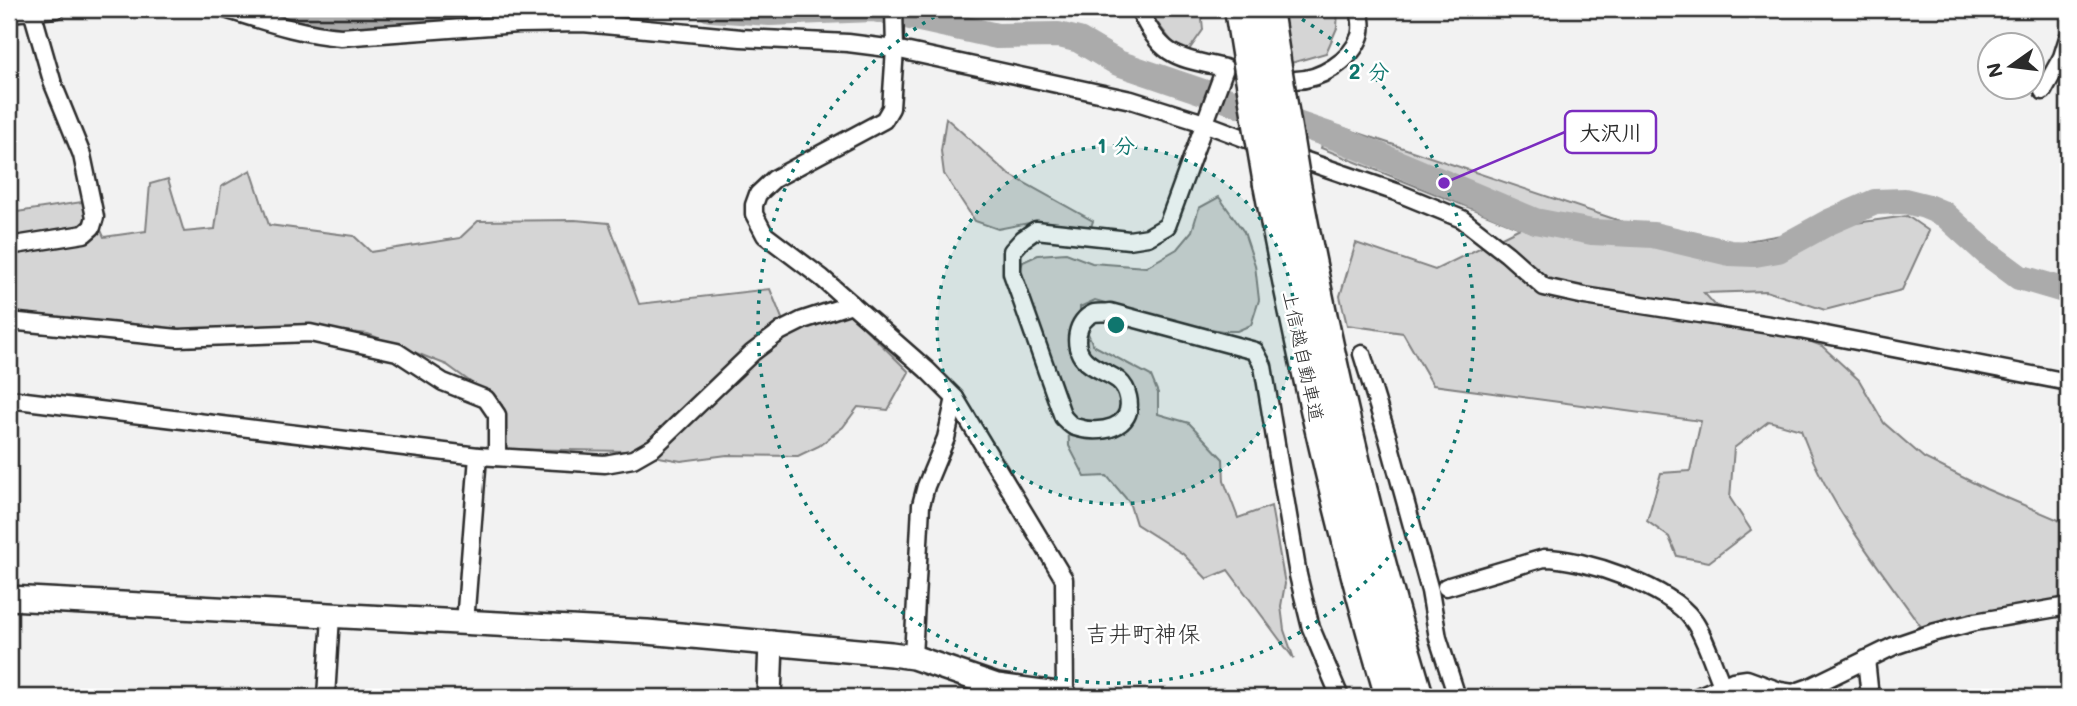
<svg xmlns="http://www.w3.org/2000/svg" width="2077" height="706" viewBox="0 0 2077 706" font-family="Mali,'Klee One',sans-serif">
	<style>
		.green { fill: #d5d5d5; stroke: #808080; stroke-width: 2 }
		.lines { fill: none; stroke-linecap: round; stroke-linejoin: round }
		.river { stroke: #ababab; stroke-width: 26 }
		.street-casing { stroke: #2b2b2b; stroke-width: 21 }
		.secondary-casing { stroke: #2b2b2b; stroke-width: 28 }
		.highway-casing { stroke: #2b2b2b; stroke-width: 35 }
		.street { stroke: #fff; stroke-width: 16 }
		.secondary { stroke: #fff; stroke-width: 23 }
		.highway { stroke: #fff; stroke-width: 30 }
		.highway-bridge-casing { stroke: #2b2b2b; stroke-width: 35; stroke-linecap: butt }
		.highway-bridge { stroke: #fff; stroke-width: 30 }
		.ring { fill: none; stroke: #0f766e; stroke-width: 3.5; stroke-dasharray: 3.5 7 }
		.labels { text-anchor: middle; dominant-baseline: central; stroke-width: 5; stroke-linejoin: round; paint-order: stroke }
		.street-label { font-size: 19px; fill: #2b2b2b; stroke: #fff }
		.quarter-label { font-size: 23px; fill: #2b2b2b; stroke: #fff }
		.centre { fill: #0f766e; stroke: #fff; stroke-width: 3.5 }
		.ring-label { font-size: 21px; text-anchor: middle; font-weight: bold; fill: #0f766e; stroke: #fff; stroke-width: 5; stroke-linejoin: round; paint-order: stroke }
		.leader { fill: none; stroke: #7b2cbf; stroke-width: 2.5 }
		.callout-dot { fill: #7b2cbf; stroke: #fff; stroke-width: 2.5 }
		.callout { fill: #fff; stroke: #7b2cbf; stroke-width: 2.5 }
		.callout-label { font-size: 21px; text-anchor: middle; font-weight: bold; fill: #2b2b2b }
	</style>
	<rect width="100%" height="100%" fill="#f2f2f2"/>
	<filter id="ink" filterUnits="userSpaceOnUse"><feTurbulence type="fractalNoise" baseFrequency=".0143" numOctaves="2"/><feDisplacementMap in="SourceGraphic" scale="14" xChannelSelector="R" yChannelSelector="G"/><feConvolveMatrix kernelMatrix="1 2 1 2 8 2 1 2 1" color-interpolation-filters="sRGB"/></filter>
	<g filter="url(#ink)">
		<g class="green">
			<path d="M1153,9H1201L1203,30L1184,57L1156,21Z"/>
			<path d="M1277,9H1338L1337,28L1326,53L1291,63L1282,45Z"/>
			<path d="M946,118L1007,173L1093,221L1090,230L1029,223L998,229L975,221L944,174L941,151Z"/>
			<path d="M1329,123L1623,222L1730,244L1826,227L1907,216L1929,231L1902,290L1825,310L1766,291L1704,293L1715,305L1822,346L1859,380L1884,423L1924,458L1986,489L2068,524V600L1971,616L1922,628C1878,565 1826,503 1801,430L1769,421L1734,448L1730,498L1751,530L1709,562L1677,556L1669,537L1647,521L1661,473L1690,471L1701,421L1433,385L1403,333L1347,325L1340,296L1356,243L1435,270L1520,228L1321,148Z"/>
			<path d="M251,170L269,225L354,236L371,252L460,238L478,221L575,220L609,223L639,304L770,289L783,321L791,332L848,312L909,372L888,410L858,407L843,427L819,446L798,456L727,455L681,461L626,451L506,449L502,405L447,365L368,334L294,325L182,330L9,314V211L17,212L88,201L104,237L146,231L150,184L168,179L184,232L215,229L221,187Z"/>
			<path d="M1219,197L1244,232L1255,265L1259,300L1251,325L1237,331H1223L1181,324L1095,300L1080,307V315L1093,345L1151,376L1158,393V414L1189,423L1223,459L1224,481L1238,518L1271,506L1285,584L1281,606L1284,630L1294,659L1228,570L1207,579L1183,554L1136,524L1129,502L1107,476L1085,477L1069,446L1068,412L1018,275L1023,262L1038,255L1066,253L1092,263L1146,267L1177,249L1192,231L1199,208Z"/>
		</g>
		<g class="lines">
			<g class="river">
				<path d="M289,9L340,16L476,9"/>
				<path d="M710,9L770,13L874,9L997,36L1059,35L1079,40L1118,63L1338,138L1535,221L1592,232L1653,235L1730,253L1755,254L1778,250L1829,222L1875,202L1905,201L1925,206L1944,214L1988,254L2019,277L2060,289H2068"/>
			</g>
			<g class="street-casing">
				<g id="street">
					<path d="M225,9C264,21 300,34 341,37L518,24L583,23L741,38L848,43L895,49L1131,100L1204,123L1265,146"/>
					<path d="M894,9L895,49L891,108L884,120L774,179L758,194L754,205V214L765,235L822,278L927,370L955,398L1064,579L1065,697"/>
					<path d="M1139,9C1162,58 1175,57 1225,68L1167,226L1148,237L1129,240L1036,230L1023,239L1012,251V273L1063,417C1067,421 1071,426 1075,427C1099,435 1135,429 1128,397C1123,372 1098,375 1084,359C1072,346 1076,320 1094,313C1098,312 1106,313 1110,312L1255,351L1263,366L1298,575L1311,628L1340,697"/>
					<path d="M9,13L57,9"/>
					<path d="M1295,80C1320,80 1351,61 1360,36C1363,27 1361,18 1359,9"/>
					<path d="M2043,91L2062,57L2068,38"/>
					<path d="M1286,154L1396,192L1462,219L1507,254L1544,287L1585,296L1795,329L2068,382"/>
					<path d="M9,246L84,234L92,227L95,217L82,155L53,84L32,11"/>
					<path d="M9,321L178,338L310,333L397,352L443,382L486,399L497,415V457"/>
					<path d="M1362,354L1387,435L1430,591L1438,638L1457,697"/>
					<path d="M9,399L478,456L605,464L633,459L654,447L752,353L781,331L803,320L852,304"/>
					<path d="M1446,587L1544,558C1584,558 1669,587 1693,620C1704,634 1714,667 1722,685"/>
					<path d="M465,623L478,456"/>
					<path d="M913,657L921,505L926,486L946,438L955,398"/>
					<path d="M1866,659L1870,697"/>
					<path d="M326,697L331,616"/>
					<path d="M1697,697L1733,681L1747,679L1780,691L1793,693L1810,687L1894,646L1932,633L1975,622L2068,606"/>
				</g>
			</g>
			<g class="secondary-casing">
				<g id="secondary">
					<path d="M9,598L647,632L891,654L913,657L997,686L1065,695"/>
					<path d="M769,697L771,643"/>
				</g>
			</g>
			<g class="highway-casing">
				<g id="highway">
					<path d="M1240,9L1248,59"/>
					<path d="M1267,9L1274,55"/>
					<path d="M1269,184C1302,357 1341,529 1391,697"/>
					<path d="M1295,184C1328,357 1367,528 1418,697"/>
				</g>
			</g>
			<use href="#street" class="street"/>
			<use href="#secondary" class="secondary"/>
			<use href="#highway" class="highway"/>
			<g class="highway-bridge-casing">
				<g id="highway-bridge">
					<path d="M1274,55L1295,184"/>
					<path d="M1248,59L1269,184"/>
				</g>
			</g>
			<use href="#highway-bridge" class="highway-bridge"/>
		</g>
	</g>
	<circle cx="1116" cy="325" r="179" fill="#0f766e" fill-opacity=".12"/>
	<g class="ring">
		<circle cx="1116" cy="325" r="179"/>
		<path d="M1284 9A358 358 0 1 1 948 9"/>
	</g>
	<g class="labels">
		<g class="street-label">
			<text transform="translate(1304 356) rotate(78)">上信越自動車道</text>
		</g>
		<g class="quarter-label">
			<text x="1143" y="633">吉井町神保</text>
		</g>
	</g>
	<circle cx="1116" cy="325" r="10" class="centre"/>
	<g class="ring-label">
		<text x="1369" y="79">2 分</text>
		<text x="1116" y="153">1 分</text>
	</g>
	<path class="leader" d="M1444 183L1565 132"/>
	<circle class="callout-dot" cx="1444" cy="183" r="7"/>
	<rect class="callout" x="1565" y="111" width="91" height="42" rx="7"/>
	<g class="callout-label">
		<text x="1611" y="140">大沢川</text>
	</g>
	<rect width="2077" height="706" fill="none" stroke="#fff" stroke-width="35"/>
	<rect x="18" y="18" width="2042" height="671" fill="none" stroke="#2b2b2b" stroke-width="2.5" filter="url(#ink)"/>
	<g transform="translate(2011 66) rotate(256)"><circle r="33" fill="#ffffff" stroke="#aaaaaa" stroke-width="2"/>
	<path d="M0-5L12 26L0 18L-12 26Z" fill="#2b2b2b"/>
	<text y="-10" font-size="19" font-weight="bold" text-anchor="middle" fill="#2b2b2b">N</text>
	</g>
</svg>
